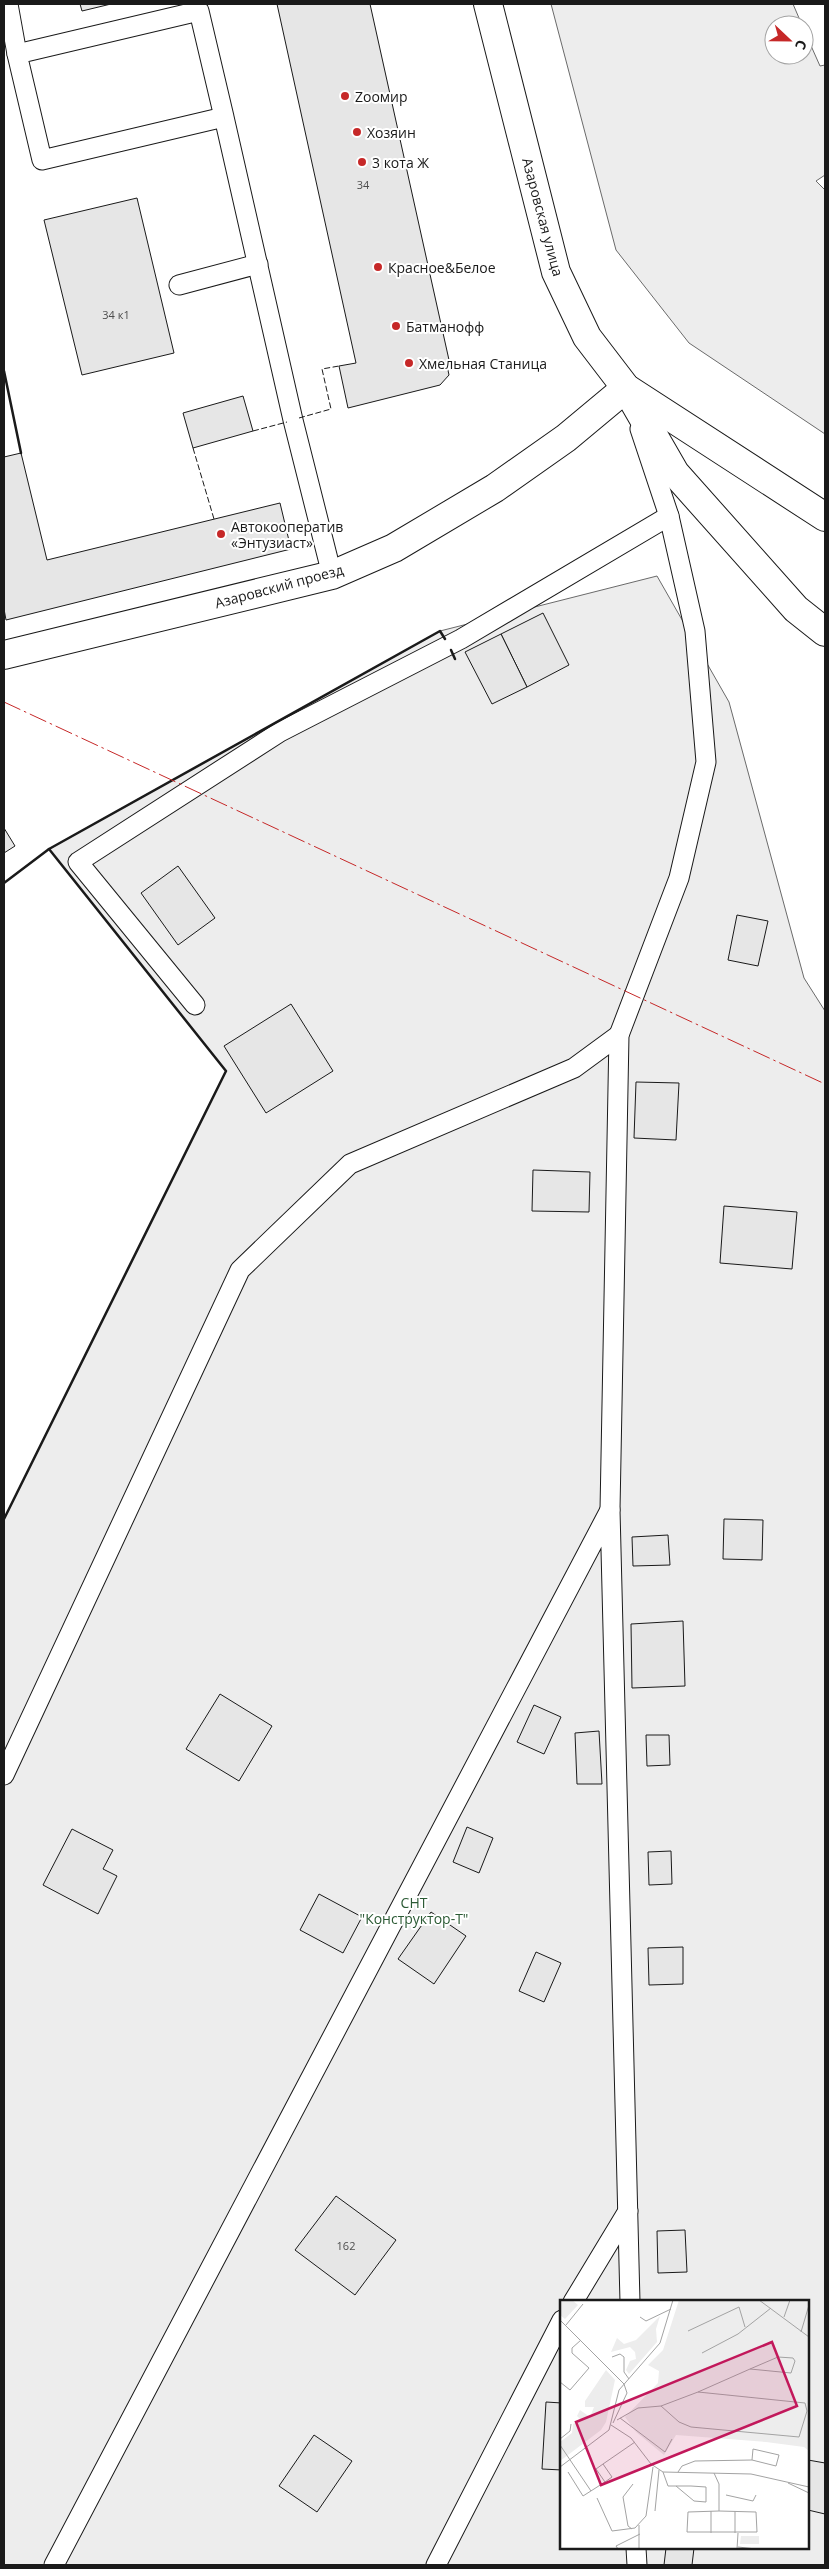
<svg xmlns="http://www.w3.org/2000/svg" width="829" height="2569" viewBox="0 0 829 2569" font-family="'Open Sans',sans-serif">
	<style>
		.built { fill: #ededed; stroke: #6a6a6a; fill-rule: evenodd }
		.building { fill: #e6e6e6; stroke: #1a1a1a }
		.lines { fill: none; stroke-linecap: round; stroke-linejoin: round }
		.lane-casing { stroke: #1a1a1a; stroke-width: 21 }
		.street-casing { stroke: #1a1a1a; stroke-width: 30 }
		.secondary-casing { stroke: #1a1a1a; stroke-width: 30 }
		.lane { stroke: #fff; stroke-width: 19 }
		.street { stroke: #fff; stroke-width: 28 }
		.secondary { stroke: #fff; stroke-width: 28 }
		.fence { stroke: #1a1a1a; stroke-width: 1; stroke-dasharray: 6 2.5; stroke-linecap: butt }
		.wall { stroke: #1a1a1a; stroke-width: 2.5 }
		.power { stroke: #c62828; stroke-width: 1; stroke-dasharray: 18 4 2.5 4; stroke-linecap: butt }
		.poi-dot { fill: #c62828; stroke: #fff; stroke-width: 2 }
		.labels { text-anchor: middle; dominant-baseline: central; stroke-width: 4; stroke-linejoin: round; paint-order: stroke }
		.number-label { font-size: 11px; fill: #4d4d4d }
		.poi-label { font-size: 14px; fill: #1a1a1a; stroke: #fff; text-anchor: start }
		.street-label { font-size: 14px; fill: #1a1a1a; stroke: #fff }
		.park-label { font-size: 14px; fill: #2b5a34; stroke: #fff }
		.inset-road { fill: none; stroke: #a3a3a3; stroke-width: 1 }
		.view { fill: #c2185b; fill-opacity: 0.15; stroke: #c2185b; stroke-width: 2.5 }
		.inset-edge { fill: none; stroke: #1a1a1a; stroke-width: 2.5 }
	</style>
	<rect width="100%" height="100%" fill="#fff"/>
	<g class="built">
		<path d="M551,4H793L802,25H774V55H804V30L820,66L825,65V175L816,181L825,190V434L689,343L616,250Z"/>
		<path d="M657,576L729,702L804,978L825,1011V2565H4V1519L226,1071L49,849L440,631ZM562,2302H808V2548H562Z"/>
	</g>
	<g class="building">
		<path d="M80,4H111L82,11Z"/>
		<path d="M277,4H370L449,360L446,361L449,375L440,385L348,408L339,366L356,363Z"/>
		<path d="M137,198L174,353L82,375L44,220Z"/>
		<path d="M243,396L253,431L193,448L183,413Z"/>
		<path d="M21,453L47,560L280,503L291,549L6,620L4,609V457Z"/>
		<path d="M543,613L569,665L527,687L501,634Z"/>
		<path d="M501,634L527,687L492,704L465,652Z"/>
		<path d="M4,828L15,846L4,853Z"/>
		<path d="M178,866L215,918L178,945L141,893Z"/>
		<path d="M737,915L768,921L758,966L728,960Z"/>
		<path d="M291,1004L333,1071L266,1113L224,1046Z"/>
		<path d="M636,1082L679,1083L676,1140L634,1138Z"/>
		<path d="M533,1170L590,1172L589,1212L532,1211Z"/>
		<path d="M724,1206L797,1212L792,1269L720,1263Z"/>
		<path d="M724,1519L763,1520L762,1560L723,1559Z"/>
		<path d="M668,1535L670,1565L633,1566L632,1537Z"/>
		<path d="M683,1621L685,1686L632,1688L631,1624Z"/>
		<path d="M220,1694L272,1726L239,1781L186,1749Z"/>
		<path d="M534,1705L561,1717L544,1754L517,1742Z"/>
		<path d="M599,1731L602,1784H577L575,1733Z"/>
		<path d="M646,1735H669L670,1765L647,1766Z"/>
		<path d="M467,1827L493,1838L479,1873L453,1862Z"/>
		<path d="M72,1829L113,1850L103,1869L117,1876L98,1914L43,1885Z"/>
		<path d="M671,1851L672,1884L649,1885L648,1852Z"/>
		<path d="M319,1894L362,1917L343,1953L300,1930Z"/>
		<path d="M431,1912L466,1936L434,1984L398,1959Z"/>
		<path d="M683,1947V1984L649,1985L648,1948Z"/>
		<path d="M536,1952L561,1963L544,2002L519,1991Z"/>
		<path d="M336,2196L396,2240L355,2295L295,2250Z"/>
		<path d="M685,2230L687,2272L658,2273L657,2231Z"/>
		<path d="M546,2402L562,2403V2470L542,2469Z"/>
		<path d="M314,2435L352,2461L317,2512L279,2486Z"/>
		<path d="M808,2460L825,2463V2514L808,2510Z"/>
		<path d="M666,2548H694L692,2565H664Z"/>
	</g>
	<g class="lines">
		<g class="lane-casing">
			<g id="lane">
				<path d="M8,4L17,54"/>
				<path d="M224,117L199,11L17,54L42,160L224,117L293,420L332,575"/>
				<path d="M179,285L258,264"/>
				<path d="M195,1005L78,862L280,732L461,639L669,516"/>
				<path d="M610,1510L619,1035L679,878L706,762L695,631L669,516L640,429"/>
				<path d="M4,1775L240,1270L350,1164L574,1068L619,1035"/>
				<path d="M573,2302L628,2211"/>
				<path d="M636,2548L637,2565"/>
				<path d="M54,2565L610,1510L630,2302"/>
				<path d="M436,2565L562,2320"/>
			</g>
		</g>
		<g class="street-casing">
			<path id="street" d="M4,655L332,575L394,548L495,488L566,438L626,388L675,473L796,609L825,632"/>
		</g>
		<g class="secondary-casing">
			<path id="secondary" d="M488,4L556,272L587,337L626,388L825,517"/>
		</g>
		<use href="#lane" class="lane"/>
		<use href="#street" class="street"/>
		<use href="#secondary" class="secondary"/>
		<g class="fence">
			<path d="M299,418L331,409L322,369L339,366"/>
			<path d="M253,431L287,422"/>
			<path d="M193,448L214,519"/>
		</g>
		<g class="wall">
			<path d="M4,371L21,453"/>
			<path d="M451,650L455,659"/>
			<path d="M49,849L440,631L445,639"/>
			<path d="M4,883L49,849L226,1071L4,1519"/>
		</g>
		<path class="power" d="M4,702L825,1084"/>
	</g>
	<g class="poi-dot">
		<circle cx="345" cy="96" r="5"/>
		<circle cx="357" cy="132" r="5"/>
		<circle cx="362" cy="162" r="5"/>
		<circle cx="378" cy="267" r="5"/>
		<circle cx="396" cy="326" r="5"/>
		<circle cx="409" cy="363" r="5"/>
		<circle cx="221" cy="534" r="5"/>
	</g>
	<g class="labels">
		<g class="number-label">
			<text x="363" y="184">34</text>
			<text x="116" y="314">34 к1</text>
			<text x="346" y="2245">162</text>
		</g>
		<g class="poi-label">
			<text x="355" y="96">Zooмир</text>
			<text x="367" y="132">Хозяин</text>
			<text x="372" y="162">3 кота Ж</text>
			<text x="388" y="267">Красное&amp;Белое</text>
			<text x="406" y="326">Батманофф</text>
			<text x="419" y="363">Хмельная Станица</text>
			<text x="231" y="526">Автокооператив<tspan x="231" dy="16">«Энтузиаст»</tspan></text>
		</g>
		<g class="street-label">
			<text transform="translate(543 217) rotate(75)">Азаровская улица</text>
			<text transform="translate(279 586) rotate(-15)">Азаровский проезд</text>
		</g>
		<g class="park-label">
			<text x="414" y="1902">СНТ<tspan x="414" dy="16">"Конструктор-Т"</tspan></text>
		</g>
	</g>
	<g transform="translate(560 2300)">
		<rect width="249" height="249" fill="#fff"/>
		<path d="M0,0H12L18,5L5,19L0,15ZM119,0H249V151L244,147L206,142L116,135L104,155L76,132L65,117L98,83L99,71L88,65L103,50ZM100,16L96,29L97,42L69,74L66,70L70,61L76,59L75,52L70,47L51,52L57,38L64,44L76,40ZM46,70L55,80L46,122L41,130L0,161V142L12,133L13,124L21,120L17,116L20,110L30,117L34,107H25V101ZM199,236V244H180L181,236Z" fill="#ededed"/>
		<path class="inset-road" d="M199,0L249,37M80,17L86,21L111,9M224,17L230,0M0,20L64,84L67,93L53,123M6,25L23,4M128,31L179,7L185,27M241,32L249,5M142,53L178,34L211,8M52,57L60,54L64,57V72L69,79M0,82L10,90L29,68L12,53V48L21,40M101,106L119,122L131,127L239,137L247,111L245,103L138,92L190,69L218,57L233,58L235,61L231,73L190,69M60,118L105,152L112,139M57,120L78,108L101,106L138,92M51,125L71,138L91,164L103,172L191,174L249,187M0,139L10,131L11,124M0,145L31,191M43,164L36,169L45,182L52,177L43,164L75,142M0,167L49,130L59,90L100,43L113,0M8,172L23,196L45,182M103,172L108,186H131L146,187V202L134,201L116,186M118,172L122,166L135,161L192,160L193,149L219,155L216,166L192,160M154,173L159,184V211L196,212L197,232H127L128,212L159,211M228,183L249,193M166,195L193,201L196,195M37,198L52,231L75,228L86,216L93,167M95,211L99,170M151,211V233M175,211V233M72,229L68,226L63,197L73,184M178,247L196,249M58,249L56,246L80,234M79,249V225M177,249L178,233"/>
		<path class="view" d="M212,42L237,106L41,185L16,122Z"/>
		<rect width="249" height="249" class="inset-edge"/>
	</g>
	<rect width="829" height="2569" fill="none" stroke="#1a1a1a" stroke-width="10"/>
	<g transform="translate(789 40) rotate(112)"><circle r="24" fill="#ffffff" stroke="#a3a3a3"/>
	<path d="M0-4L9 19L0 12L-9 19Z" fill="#c62828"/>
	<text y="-8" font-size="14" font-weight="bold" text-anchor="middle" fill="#1a1a1a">С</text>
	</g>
</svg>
